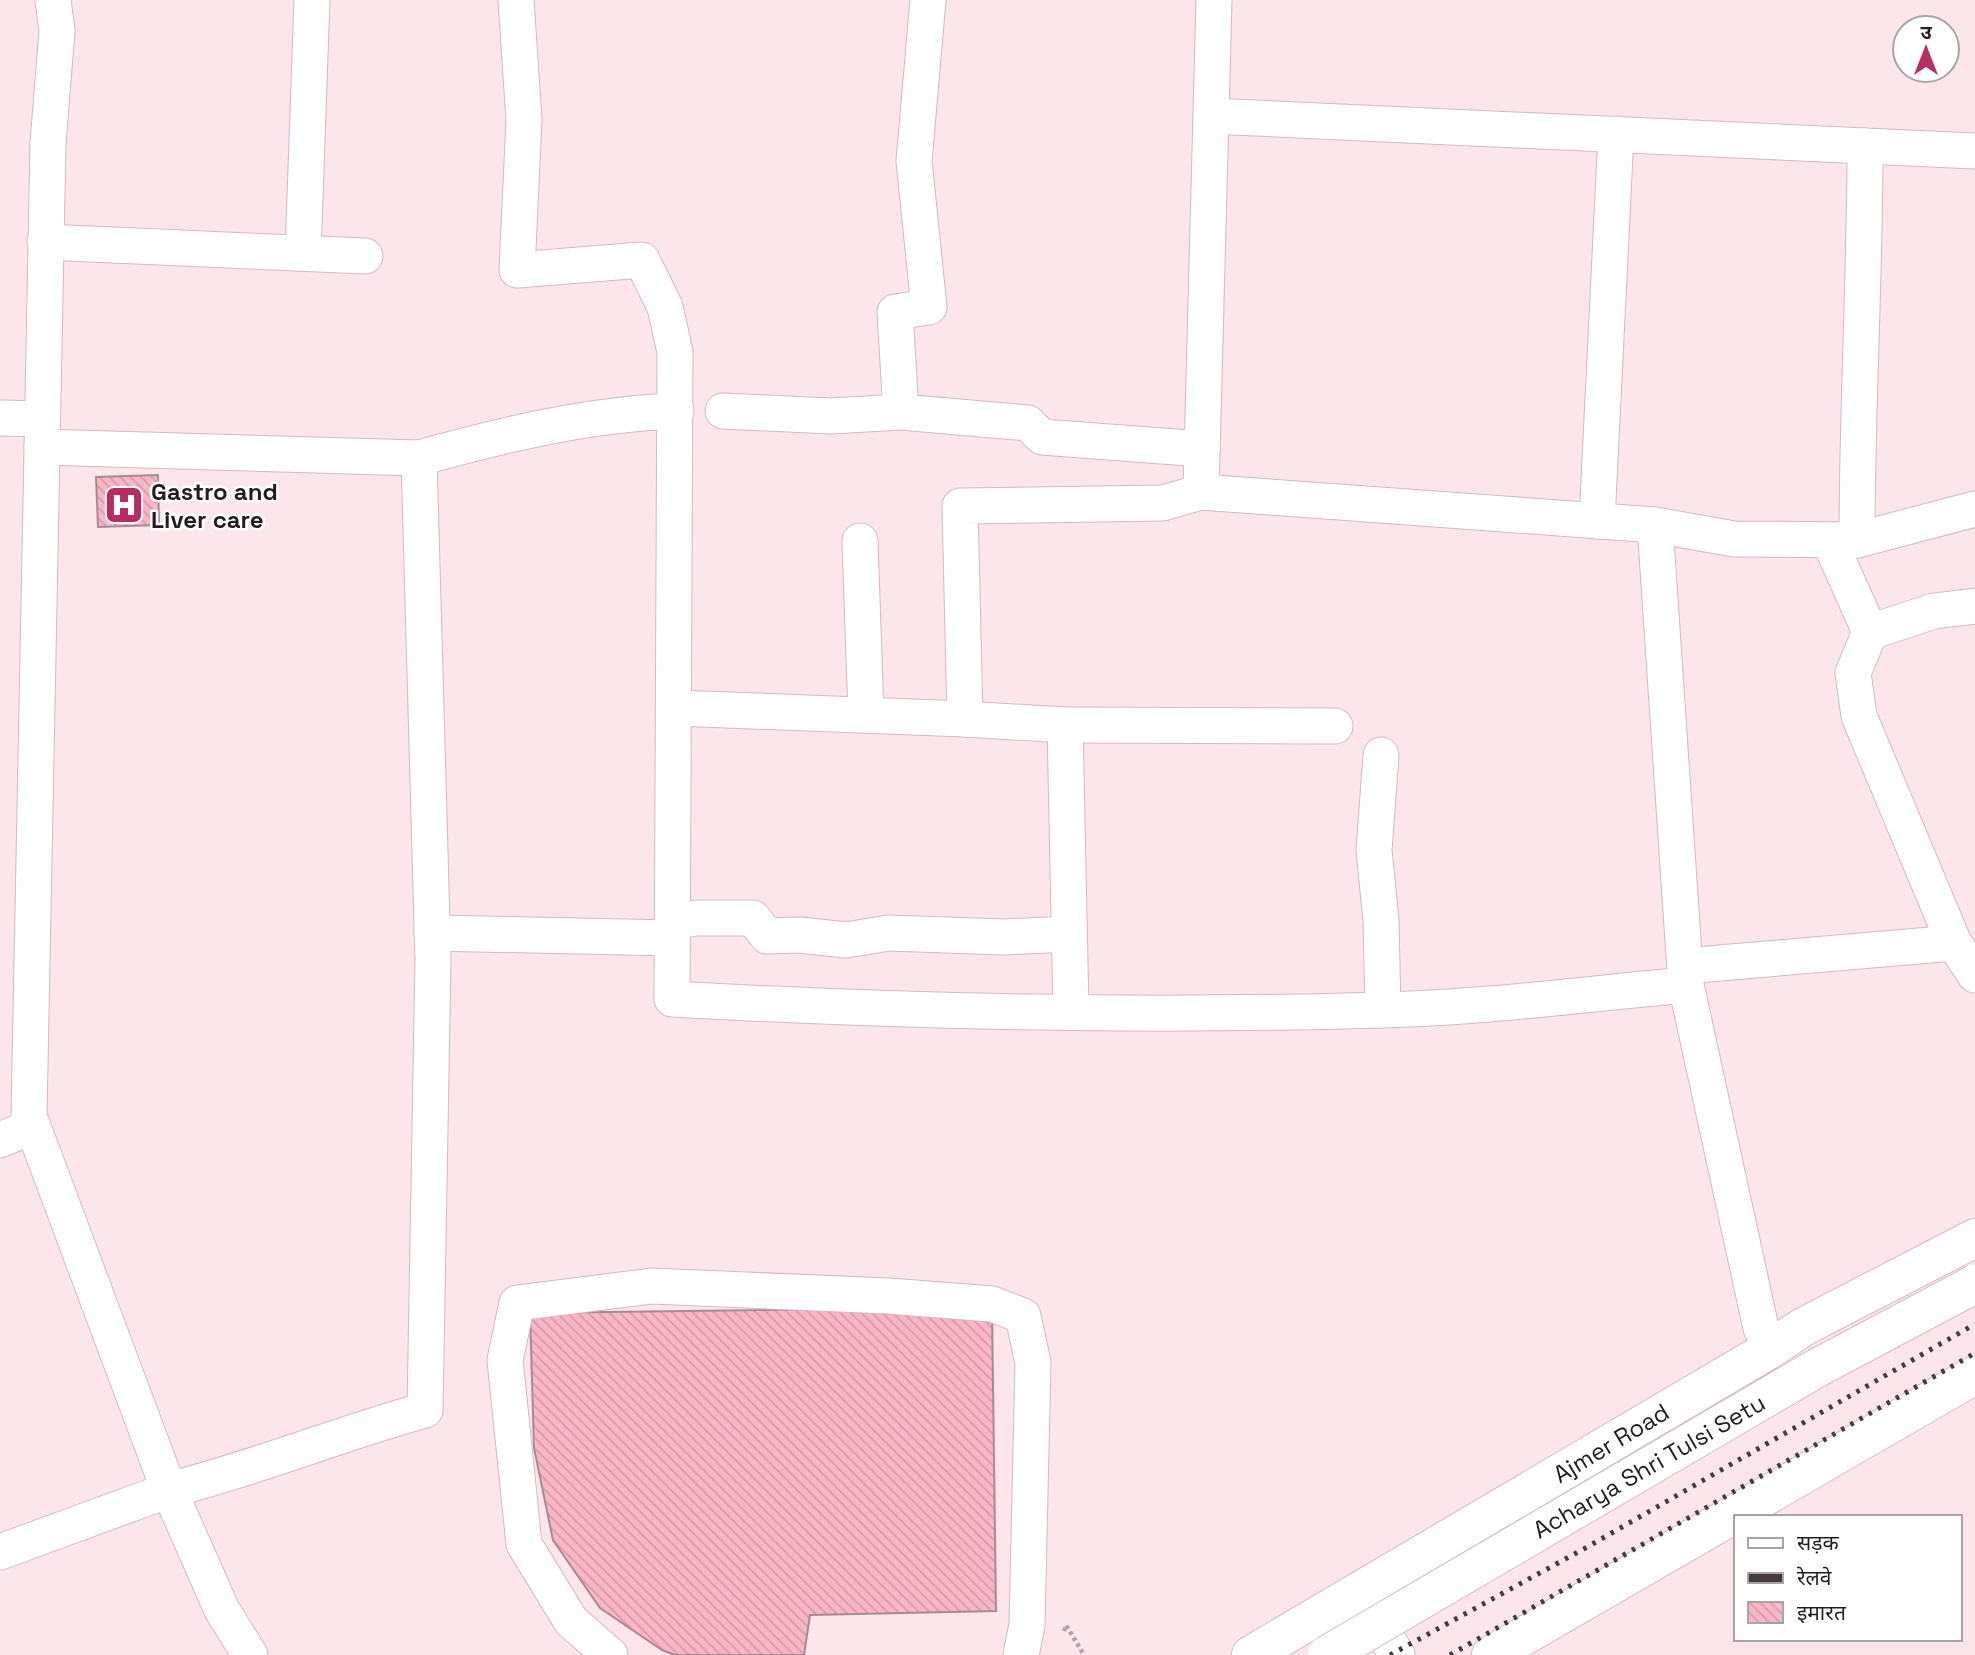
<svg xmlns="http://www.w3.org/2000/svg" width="1975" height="1655" viewBox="0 0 1975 1655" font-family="'Space Grotesk','Noto Sans Devanagari',sans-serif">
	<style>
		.building { fill: url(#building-back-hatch); stroke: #a48c92; stroke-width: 2 }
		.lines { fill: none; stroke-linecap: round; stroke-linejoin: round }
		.minor-casing { stroke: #d4bac0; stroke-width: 37 }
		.highway-casing { stroke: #d4bac0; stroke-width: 40 }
		.path { stroke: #b1a0a4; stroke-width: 4.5; stroke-dasharray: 3.5 3.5; stroke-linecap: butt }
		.minor { stroke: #fff; stroke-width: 35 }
		.highway { stroke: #fff; stroke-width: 38 }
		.rail { stroke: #453a3c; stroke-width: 5; stroke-dasharray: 3.5 7; stroke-linecap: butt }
		.highway-bridge-casing { stroke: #d4bac0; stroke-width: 40; stroke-linecap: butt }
		.highway-bridge { stroke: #fff; stroke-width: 38 }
		.labels { text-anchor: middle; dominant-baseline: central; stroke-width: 5; stroke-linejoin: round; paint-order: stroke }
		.poi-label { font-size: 24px; font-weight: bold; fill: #251c1e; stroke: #fff; text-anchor: start }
		.street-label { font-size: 24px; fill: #251c1e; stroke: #fff }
	</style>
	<defs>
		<pattern id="building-back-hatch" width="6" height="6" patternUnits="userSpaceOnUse" patternTransform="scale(1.75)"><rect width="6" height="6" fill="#fab5c6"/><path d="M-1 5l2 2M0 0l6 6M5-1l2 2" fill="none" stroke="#d69baa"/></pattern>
	</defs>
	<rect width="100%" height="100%" fill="#fce6eb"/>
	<g class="building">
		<path d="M158,475L159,525L98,527L96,477Z"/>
		<path d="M992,1307L996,1611L810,1615L804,1655H675L662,1650L600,1608L553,1540L534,1448L530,1313Z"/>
	</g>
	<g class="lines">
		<g class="minor-casing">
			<g id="minor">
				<path d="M516,0L524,120L517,270L642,260L665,307L675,352L672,999C908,1012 1144,1017 1380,1010C1482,1008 1585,994 1686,985"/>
				<path d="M928,0L914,161L929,307L895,312L901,412L1028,423L1042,437L1202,449"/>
				<path d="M1214,0L1201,492L1655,525L1686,985L1761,1328L1772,1348"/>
				<path d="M1211,116L1975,151"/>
				<path d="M45,242L365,256"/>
				<path d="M303,253L312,0"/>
				<path d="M723,411L831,416L901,412"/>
				<path d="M0,418L42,419"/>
				<path d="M42,447L419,458L433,960L425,1410C339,1434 256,1468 169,1490L222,1610L250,1655"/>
				<path d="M419,458C503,435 588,414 676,411"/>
				<path d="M1597,521L1616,134"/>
				<path d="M1655,525L1734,539L1857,540C1857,409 1865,278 1865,146"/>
				<path d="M1829,540L1870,632"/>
				<path d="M1857,540L1975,509"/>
				<path d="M860,541L866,715"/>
				<path d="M675,708L965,719"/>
				<path d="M1065,725L1335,726"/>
				<path d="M1381,755L1374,850L1381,921L1383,1010"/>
				<path d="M672,922L696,918H753L767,936L800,935L846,940L889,933L1004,937L1069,934"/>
				<path d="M432,933L672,938"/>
				<path d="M1954,943L1859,716L1853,673L1870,632L1934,611L1975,606"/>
				<path d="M1685,966L1954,943L1975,975"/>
				<path d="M1071,1012L1065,725L965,719L960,506L1163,503L1201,492"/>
				<path d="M0,1140L33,1126"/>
				<path d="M0,1552L169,1490L29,1116L48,143L57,31L53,0"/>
				<path d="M1364,1601L1397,1655"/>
				<path d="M610,1655L571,1621L524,1544L505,1360L517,1303L652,1286L889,1296L992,1304L1023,1316L1033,1363L1027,1625L1021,1655"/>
			</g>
		</g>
		<g class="highway-casing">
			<g id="highway">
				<path d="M1251,1655L1772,1348L1803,1327L1975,1238"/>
				<path d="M1491,1655L1975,1375"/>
			</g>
		</g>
		<path class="path" d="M1064,1631L1066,1625L1084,1655"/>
		<use href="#minor" class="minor"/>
		<use href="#highway" class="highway"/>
		<g class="rail">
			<path d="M1390,1655L1589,1546L1975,1324"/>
			<path d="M1450,1655L1975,1353"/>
		</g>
		<g class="highway-bridge-casing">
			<path id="highway-bridge" d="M1327,1655L1817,1368L1975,1284"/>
		</g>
		<use href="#highway-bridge" class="highway-bridge"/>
	</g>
	<defs>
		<g id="hospital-square" transform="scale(2.0125)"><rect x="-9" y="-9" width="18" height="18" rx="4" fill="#b92c62" stroke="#fff"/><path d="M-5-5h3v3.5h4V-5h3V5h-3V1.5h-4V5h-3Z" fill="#fff"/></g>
	</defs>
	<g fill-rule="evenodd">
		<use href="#hospital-square" x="124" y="505"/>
	</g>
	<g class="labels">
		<g class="poi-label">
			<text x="151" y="491">Gastro and<tspan x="151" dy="28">Liver care</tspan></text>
		</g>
		<g class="street-label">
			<text transform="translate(1611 1443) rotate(-31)">Ajmer Road</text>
			<text transform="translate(1649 1466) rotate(-30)">Acharya Shri Tulsi Setu</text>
		</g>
	</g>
	<rect x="1734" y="1515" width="228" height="126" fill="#ffffff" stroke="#a8a4a5" stroke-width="2"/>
	<rect x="1748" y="1538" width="35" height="10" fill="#ffffff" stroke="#a8a4a5" stroke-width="2"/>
	<text x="1797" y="1550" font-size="21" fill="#251c1e">सड़क</text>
	<rect x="1748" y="1573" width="35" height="10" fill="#453a3c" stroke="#a8a4a5" stroke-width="2"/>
	<text x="1797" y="1585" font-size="21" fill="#251c1e">रेलवे</text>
	<rect x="1748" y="1602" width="35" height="21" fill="url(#building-back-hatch)" stroke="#a8a4a5" stroke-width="2"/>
	<text x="1797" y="1620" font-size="21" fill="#251c1e">इमारत</text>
	<g transform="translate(1926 49)"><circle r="33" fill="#ffffff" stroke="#a8a4a5" stroke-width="2"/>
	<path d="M0-5L12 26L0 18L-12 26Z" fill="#b92c62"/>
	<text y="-10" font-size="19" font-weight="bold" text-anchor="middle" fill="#251c1e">उ</text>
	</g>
</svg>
